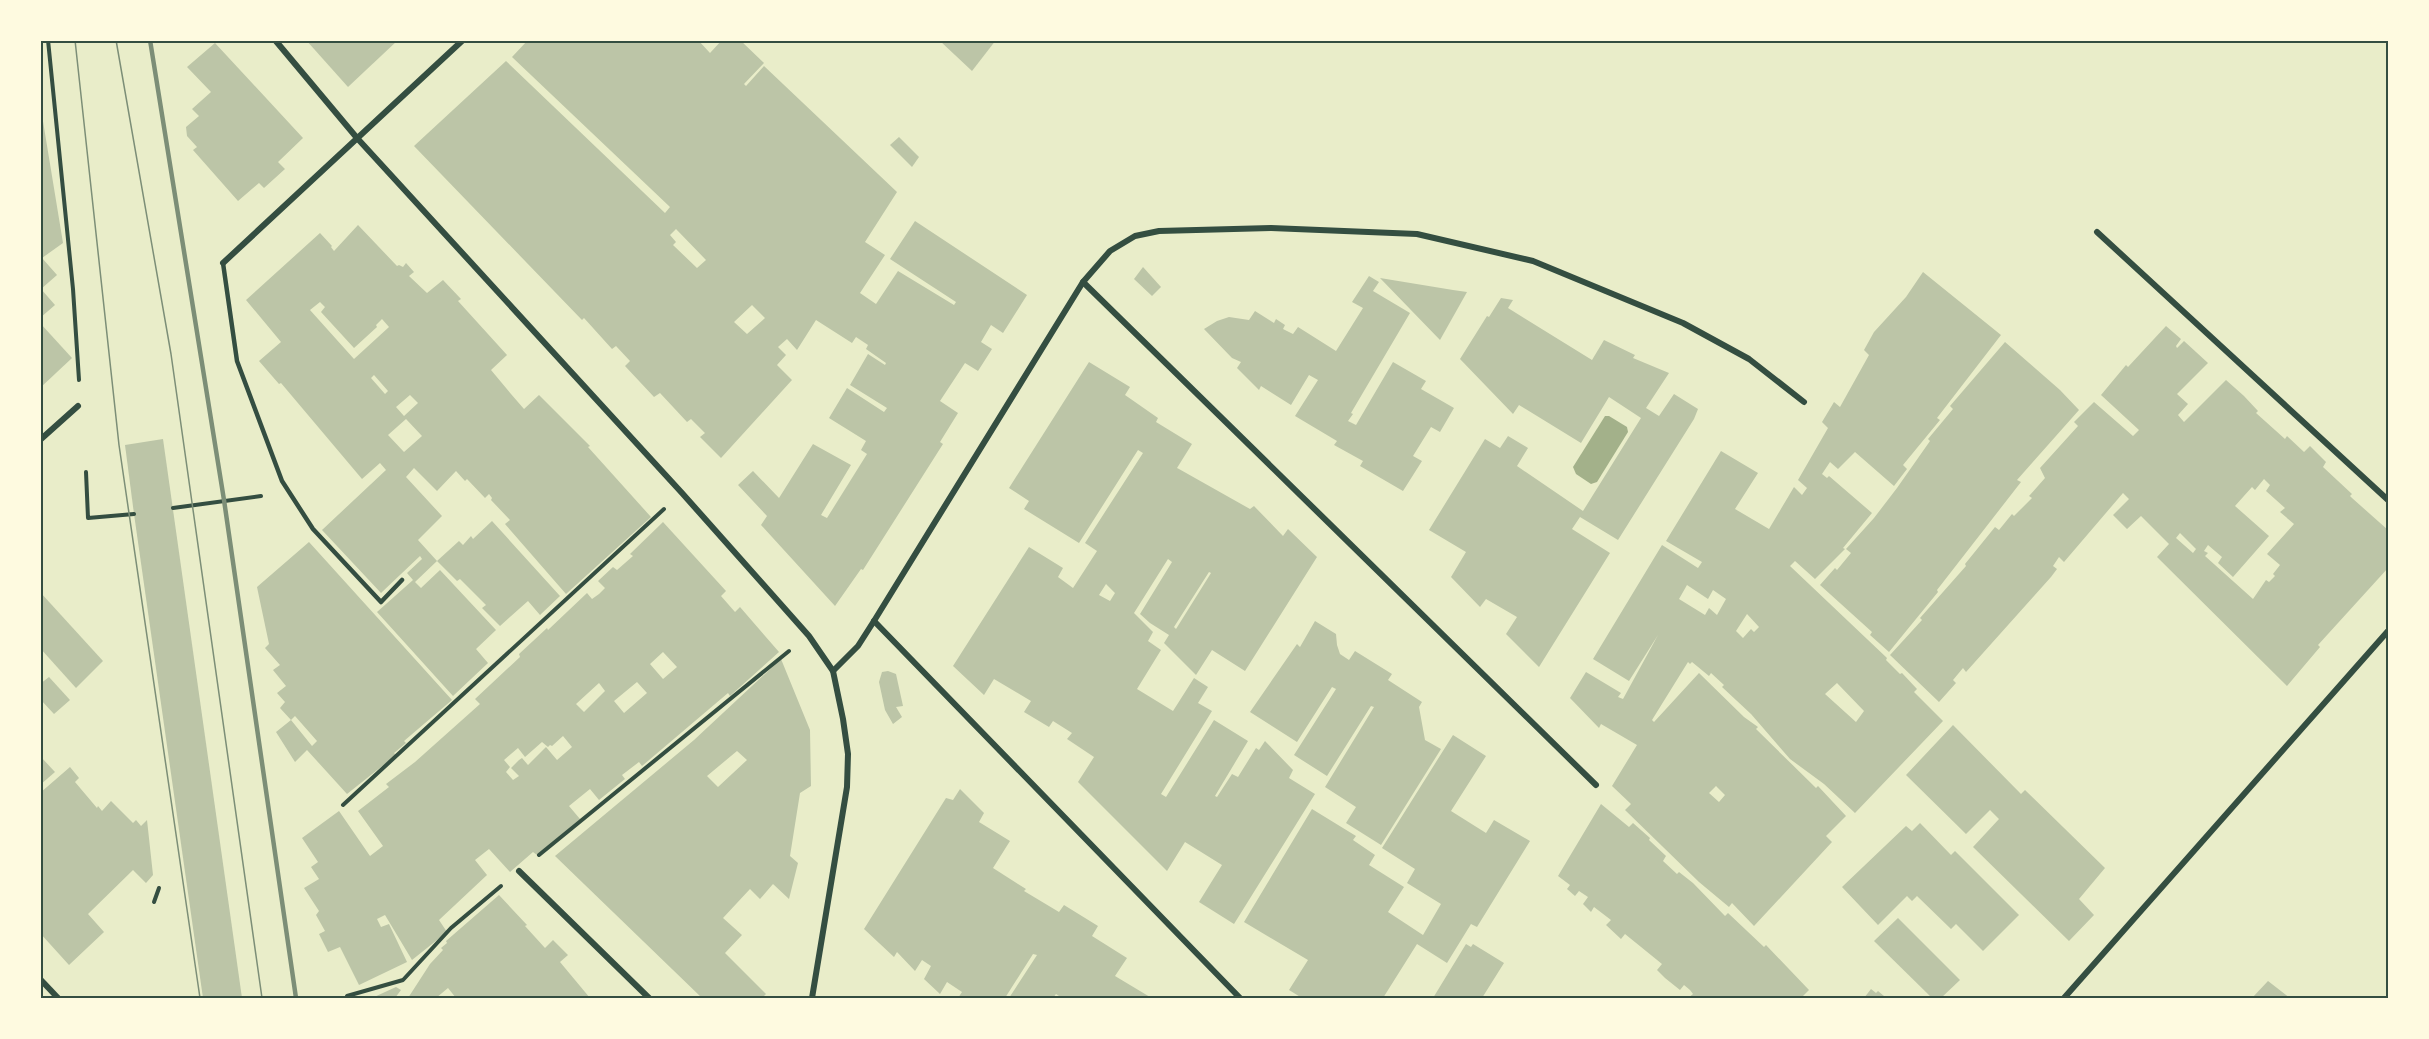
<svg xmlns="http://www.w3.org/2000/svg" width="2429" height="1039" viewBox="0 0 2429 1039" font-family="Quicksand,sans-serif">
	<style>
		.water { fill: #a3b18a }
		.building { fill: #bcc5a7; fill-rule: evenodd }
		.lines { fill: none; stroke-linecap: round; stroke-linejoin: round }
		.path { stroke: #344e41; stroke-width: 4 }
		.service { stroke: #344e41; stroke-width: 4.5 }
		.minor { stroke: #344e41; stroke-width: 6 }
		.tram { stroke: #7c8e77; stroke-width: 1.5 }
		.rail { stroke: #7c8e77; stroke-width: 4.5 }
		.neatline { fill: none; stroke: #344e41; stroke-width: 2 }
	</style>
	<rect width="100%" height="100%" fill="#e9edc9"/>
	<path class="water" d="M1605,416H1609L1627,427L1628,432L1597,482L1591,484L1576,474L1573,467Z"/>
	<g class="building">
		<path d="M306,40H398L348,87Z"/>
		<path d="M528,40H698L710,53L722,40H740L764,63L744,84L746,86L764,66L897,192L865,242L885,255L860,293L876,304L898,271L954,305L956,302L890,259L915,221L1027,295L1003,333L991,325L981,342L992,349L978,371L965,363L940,401L958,413L940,442L943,444L863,570L861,569L835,606L761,525L767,516L738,485L753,471L779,498L813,444L851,465L821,515L827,518L867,454L861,450L866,441L829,418L847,388L884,412L887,408L850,385L868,354L885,365L886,363L866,349L868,345L856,337L852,343L816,320L797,350L787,339L778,347L786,355L777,365L792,380L721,458L700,437L705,433L691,419L687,422L660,393L654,397L625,366L630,361L616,346L612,349L584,318L582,320L414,146L506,61L665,213L670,207L512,57ZM676,229L706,260L697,268L673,245L676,242L670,235ZM752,305L765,318L747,334L734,322Z"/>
		<path d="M939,40H996L972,71Z"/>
		<path d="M215,43L303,138L278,162L285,169L264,188L259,183L238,201L193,150L197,147L187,136L186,127L199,116L192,109L211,92L187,67Z"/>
		<path d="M40,103L63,243L42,258L57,275L41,289L55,305L40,318Z"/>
		<path d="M899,137L919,157L912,167L890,145Z"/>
		<path d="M358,225L397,266L399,265L403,267L406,263L414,272L409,276L427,293L443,280L461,299L458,301L507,355L491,370L511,394L524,409L539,395L590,446L588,447L651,517L566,594L505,524L510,520L491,500L492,498L489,494L485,498L467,479L465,481L456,471L437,491L414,468L406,477L442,516L418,540L437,561L415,582L421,588L440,570L496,630L476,649L488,663L453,696L377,612L413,580L407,573L422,559L420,556L381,593L322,530L386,470L380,463L362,479L281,383L279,384L259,361L281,342L246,300L320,233L332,246L331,247L334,251ZM320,302L325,307L321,312L354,348L377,327L376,325L382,319L389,327L354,359L310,310ZM374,375L388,391L385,394L371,378ZM410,395L418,403L404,416L396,407ZM406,419L422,436L404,452L388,435Z"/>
		<path d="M1143,267L1161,287L1152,296L1134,279Z"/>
		<path d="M1923,272L2001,335L1937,418L1940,420L1903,465L1907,469L1894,486L1855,452L1838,469L1830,462L1822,474L1827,478L1829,476L1872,513L1843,548L1845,549L1815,579L1795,561L1790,566L1887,658L1886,660L1900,674L1902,673L1917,689L1914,692L1943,721L1855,813L1824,784L1790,759L1751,714L1722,687L1724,685L1711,673L1709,676L1692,662L1690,664L1688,662L1652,720L1654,722L1699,673L1744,717L1758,727L1756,729L1816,788L1818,786L1846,816L1826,836L1832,842L1754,926L1732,903L1729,907L1699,882L1625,810L1631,804L1612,786L1637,745L1601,724L1599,728L1570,698L1586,672L1621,693L1618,697L1623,699L1658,635L1629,681L1593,659L1662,545L1698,568L1702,562L1666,541L1721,451L1758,473L1735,509L1769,529L1794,487L1802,495L1807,488L1798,480L1828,428L1822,422L1834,402L1840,407L1869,355L1864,350L1874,332L1906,297ZM1687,585L1708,599L1713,590L1726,599L1717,615L1709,608L1705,615L1679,599ZM1747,614L1759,627L1754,632L1751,629L1743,638L1736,631ZM1837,683L1864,711L1856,722L1825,694ZM1716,786L1725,795L1719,802L1709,793Z"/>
		<path d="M1369,276L1379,282L1373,291L1410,313L1351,413L1353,414L1348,421L1356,425L1393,362L1426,381L1421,389L1454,408L1440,432L1431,427L1413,456L1422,461L1403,491L1360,466L1363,461L1334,445L1337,441L1295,416L1318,380L1309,375L1291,405L1261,386L1259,390L1237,368L1241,362L1232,358L1204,329L1217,321L1229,317L1249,320L1255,311L1274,323L1276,319L1285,325L1283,329L1293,334L1298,327L1336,351L1363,308L1352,302Z"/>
		<path d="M1380,278L1453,290L1467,292L1440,340Z"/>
		<path d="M1501,298L1513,300L1508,308L1592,360L1604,340L1635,355L1633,358L1669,373L1646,408L1659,416L1674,394L1698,409L1694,419L1618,540L1580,517L1572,529L1610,553L1539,667L1506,634L1517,617L1486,599L1480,607L1451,577L1466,552L1429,530L1485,439L1500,448L1508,436L1528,448L1517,466L1583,511L1641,418L1609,397L1581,443L1519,405L1513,414L1460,359L1487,316L1489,317Z"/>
		<path d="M40,323L72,358L40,388Z"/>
		<path d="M2166,326L2181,339L2176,346L2177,348L2184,341L2208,363L2177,394L2188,404L2178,415L2184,422L2226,380L2244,396L2258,411L2256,413L2285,439L2287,436L2304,452L2310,446L2326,462L2323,467L2352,494L2350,496L2352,498L2388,530V568L2318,645L2320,647L2287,686L2157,557L2169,544L2141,516L2127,529L2113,515L2129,499L2123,493L2064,562L2059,557L2053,566L2057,569L2051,577L1966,672L1963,668L1953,680L1956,683L1939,702L1890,655L1922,620L1920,618L1966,566L1965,564L1995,527L1999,530L2012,514L2014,516L2032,498L2029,496L2045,478L2040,468L2078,426L2074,422L2094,402L2133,436L2139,430L2101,395L2126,365L2128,367ZM2264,479L2270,485L2266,491L2285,508L2280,512L2294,524L2267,554L2280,565L2273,574L2275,576L2269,582L2266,580L2253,599L2205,556L2208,553L2204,551L2208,545L2222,557L2218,563L2233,577L2269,536L2235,506L2252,487L2255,490ZM2180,533L2196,549L2193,553L2176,538Z"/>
		<path d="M2005,342L2060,390L2079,410L2017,480L2021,482L1937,590L1938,592L1889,652L1870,635L1872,632L1820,585L1835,568L1837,570L1851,553L1846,549L1874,518L1897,488L1930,441L1928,439L1953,409L1950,406Z"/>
		<path d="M1089,362L1130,387L1125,395L1158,418L1156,422L1192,444L1177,468L1179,469L1250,509L1254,506L1283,536L1288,529L1317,557L1245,671L1212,650L1196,675L1164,643L1169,635L1150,623L1140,614L1172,562L1168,559L1134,613L1153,632L1148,641L1161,650L1137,689L1173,711L1194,678L1208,687L1198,703L1212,711L1161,794L1166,797L1214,720L1248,741L1215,796L1217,797L1232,774L1238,777L1256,748L1259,750L1265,741L1293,770L1289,778L1315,794L1234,924L1199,902L1222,865L1185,842L1167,871L1078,782L1094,757L1067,739L1072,733L1053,721L1049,727L1024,712L1031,701L994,679L984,695L953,666L1029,547L1063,568L1058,577L1073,588L1097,551L1085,543L1143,453L1138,450L1079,543L1024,509L1029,501L1009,488ZM1209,572L1211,573L1176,629L1174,627ZM1106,584L1115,593L1110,601L1099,595Z"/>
		<path d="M163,439L242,998H203L134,514L125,445Z"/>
		<path d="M492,521L560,596L540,615L528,601L500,626L482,608L486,605L460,579L457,581L437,561L459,541L463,545L471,536L473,539Z"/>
		<path d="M663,522L726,591L721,596L735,612L740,607L779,652L730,696L728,693L642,766L639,762L622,775L625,779L599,800L590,789L569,806L580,819L537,855L533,852L510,872L489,849L475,860L487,875L439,920L447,932L412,960L385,915L377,919L381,927L389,924L407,962L359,985L340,947L328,952L319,934L325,931L316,915L319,911L304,888L319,879L311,867L318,862L302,838L339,811L370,856L383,846L358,811L389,787L386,784L415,762L480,704L475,699L520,657L519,654L547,628L548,630L587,593L592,599L599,594L605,588L598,581L613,567L617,570L633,556L630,554ZM663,652L677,667L663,679L650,664ZM637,682L647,693L624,713L614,701ZM599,683L605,691L584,712L576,704ZM563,736L572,747L557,760L546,747L528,765L522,758L519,760L511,768L519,776L513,780L506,772L510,767L504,760L518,748L525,757L542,742L548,747L550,745L552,746Z"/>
		<path d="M309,542L452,700L404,741L406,743L394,753L396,755L347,794L307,750L295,762L276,732L291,720L312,746L317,741L295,716L291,720L280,708L285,702L277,693L286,686L273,670L280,665L265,648L269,644L257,587Z"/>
		<path d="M40,592L103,661L76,688L40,648Z"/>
		<path d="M1315,621L1336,634L1337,645L1340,654L1349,660L1355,651L1392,674L1388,680L1422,702L1419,707L1425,740L1441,749L1381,845L1346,823L1356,807L1325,787L1374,707L1371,706L1327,776L1294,755L1336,689L1332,687L1297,742L1250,712L1297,644L1300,647Z"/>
		<path d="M781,659L810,730L811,786L800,793L790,856L798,863L789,899L773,884L760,899L750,889L723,918L742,935L725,953L766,994L762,998H702L555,856L694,740ZM737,751L747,760L718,787L707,776Z"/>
		<path d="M888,671L896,674L903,706L896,707L902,717L893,724L885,710L879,682L882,672Z"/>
		<path d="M49,677L70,700L54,714L40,699V684Z"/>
		<path d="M1953,725L2021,794L2025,790L2105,868L2079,899L2094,915L2069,941L1973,847L1999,819L1990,810L1966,834L1906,775Z"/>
		<path d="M1453,735L1486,756L1451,811L1486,833L1494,820L1530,841L1477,927L1471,924L1447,963L1417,944L1383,998H1338L1335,997L1334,998H1302L1289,990L1308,960L1244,922L1312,809L1356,836L1353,840L1375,855L1369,865L1404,887L1388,912L1423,935L1441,904L1407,883L1415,869L1382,848Z"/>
		<path d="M40,756L55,772L40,785Z"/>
		<path d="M70,767L79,778L75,782L97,808L98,806L102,811L111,801L133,823L136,820L141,826L147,820L153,875L146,883L133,870L88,914L104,932L69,965L40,933V793Z"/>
		<path d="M960,789L984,813L979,822L1010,841L993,868L1026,889L1024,891L1059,912L1064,905L1098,926L1092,936L1127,958L1115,976L1150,997L1148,998H1057L1059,996L1056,994L1053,998H1009L1037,955L1033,954L1005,998H958L962,992L947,982L940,994L924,979L931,966L922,960L915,971L897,952L894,957L864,929L946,798L953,800Z"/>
		<path d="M1601,804L1629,827L1633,823L1650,838L1649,840L1666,856L1663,861L1677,874L1679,872L1693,883L1725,916L1728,913L1764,947L1766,945L1809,990L1801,998H1688L1693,994L1690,990L1684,985L1680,990L1665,978L1657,970L1662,964L1625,934L1621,939L1606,925L1611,920L1594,907L1591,912L1583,904L1588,897L1579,891L1575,896L1567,889L1570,885L1558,876Z"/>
		<path d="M1920,823L1951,855L1955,851L2019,915L1983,951L1956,924L1951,929L1917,896L1912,901L1907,896L1878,925L1842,887L1906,826L1912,831Z"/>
		<path d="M499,895L527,925L525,926L545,948L553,940L568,955L560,962L590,998H456L448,988L436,998H408L430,964L443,950L441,948L447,943L446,941Z"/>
		<path d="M1898,918L1960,980L1941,998H1932L1874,941Z"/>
		<path d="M1466,944L1471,947L1473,944L1504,963L1482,998H1433Z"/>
		<path d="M2268,981L2290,998H2252Z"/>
		<path d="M396,987L401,990L395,998H372Z"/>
		<path d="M1871,989L1876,993L1878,991L1884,996L1882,998H1864Z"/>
	</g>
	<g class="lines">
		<g class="path">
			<path d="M48,40L73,289L79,380"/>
			<path d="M86,472L88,518L134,514"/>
			<path d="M173,508L261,496"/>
			<path d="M343,805L664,509"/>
			<path d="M539,855L789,651"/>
			<path d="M154,902L159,888"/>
			<path d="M347,996L403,980L451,928L501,886"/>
		</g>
		<path class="service" d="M223,263L237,361L282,481L313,529L381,602L402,580"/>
		<g class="minor">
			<path d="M275,40L357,138L682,493L809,636L833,671L843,719L848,754L847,787L812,998"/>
			<path d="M2097,232L2388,500"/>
			<path d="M223,263L463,40"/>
			<path d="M1083,282L1596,785"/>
			<path d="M40,440L78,406"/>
			<path d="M874,621L1240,998"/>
			<path d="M833,671L858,646L874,621L1083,282L1110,251L1135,236L1159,231L1271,228L1417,234L1533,261L1683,323L1749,359L1804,402"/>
			<path d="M519,871L649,998"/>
			<path d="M40,979L58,998"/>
			<path d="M2064,998L2388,631"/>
		</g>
		<g class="tram">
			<path d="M75,40L119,445L200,998"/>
			<path d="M116,40L171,354L262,998"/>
		</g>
		<path class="rail" d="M150,40L224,500L296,998"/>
	</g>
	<rect width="2429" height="1039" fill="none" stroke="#fefae0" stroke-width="84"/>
	<rect x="42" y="42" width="2345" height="955" class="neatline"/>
</svg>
